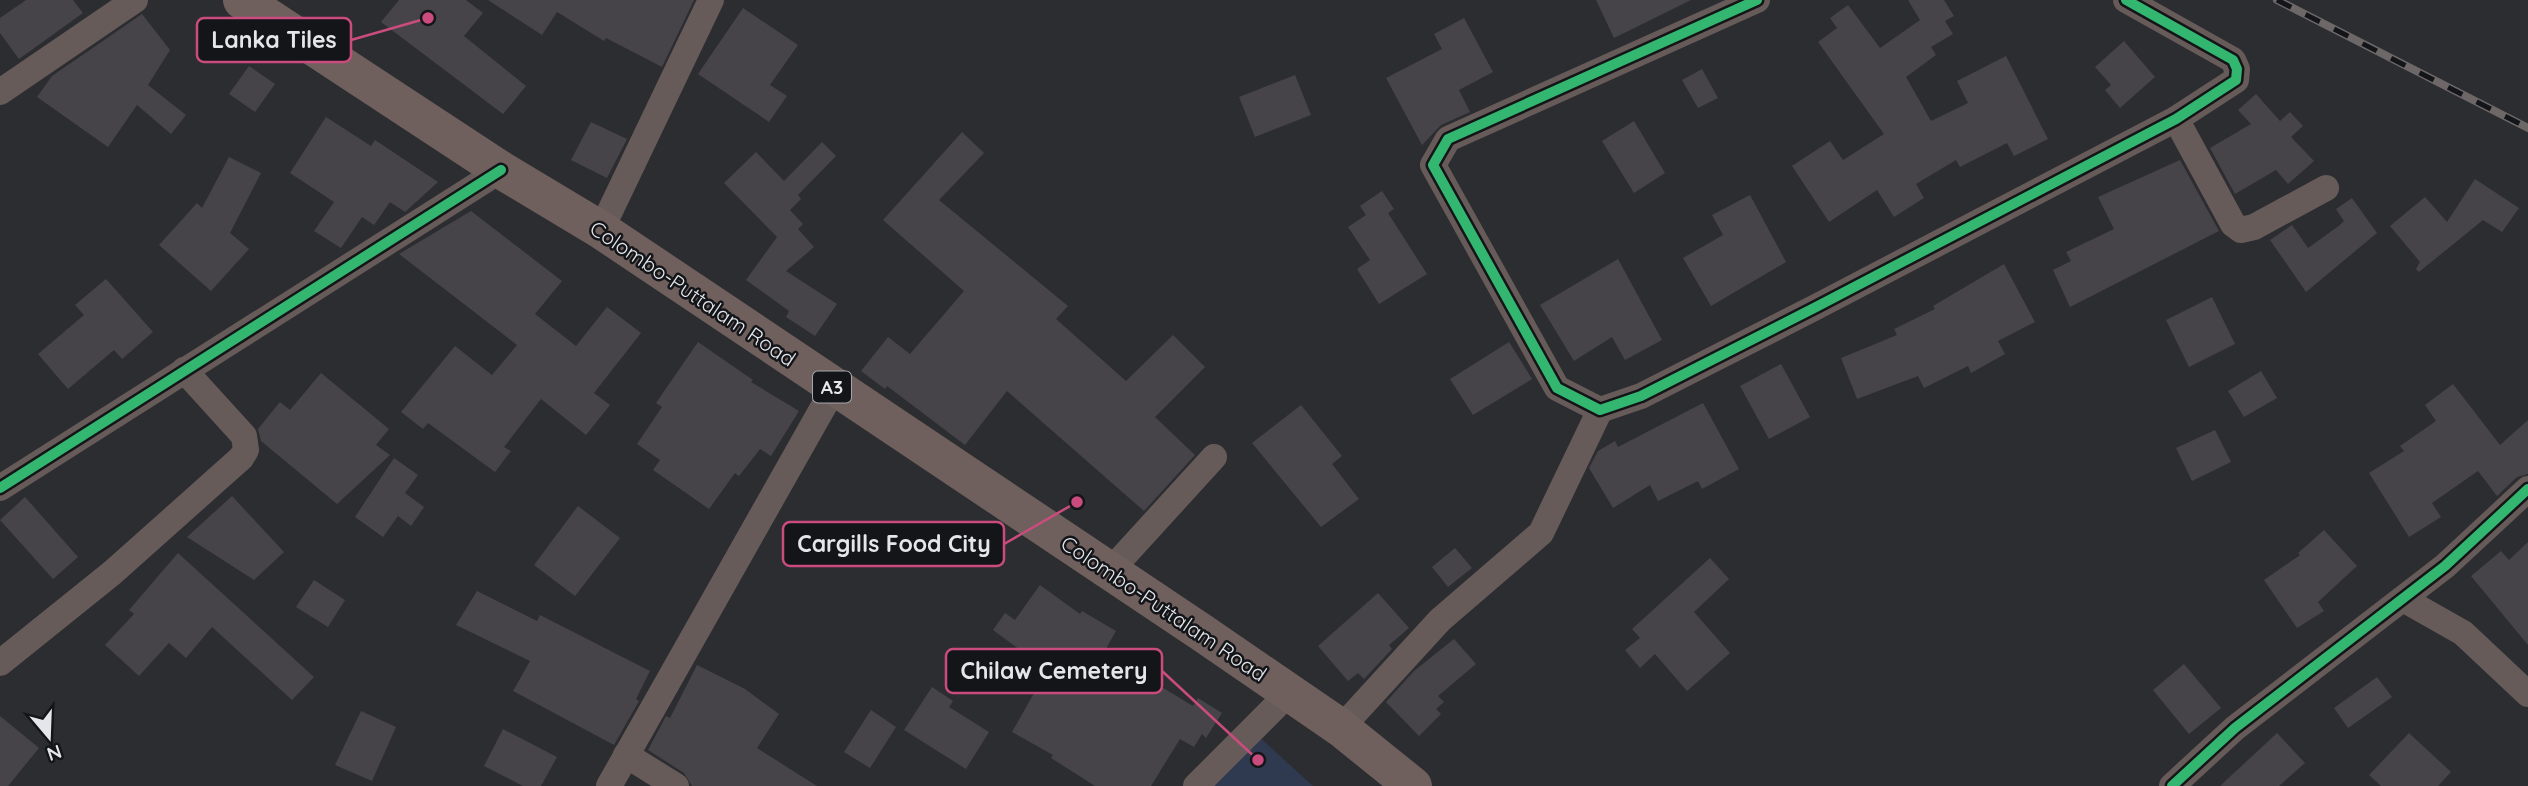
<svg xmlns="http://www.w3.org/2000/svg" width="2528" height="786" viewBox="0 0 2528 786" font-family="Quicksand,sans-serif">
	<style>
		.green { fill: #2f394f }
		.building { fill: #464448 }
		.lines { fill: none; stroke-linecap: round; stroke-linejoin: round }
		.minor { stroke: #675b5a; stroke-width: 26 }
		.highway { stroke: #70605d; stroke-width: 38 }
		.rail-casing { stroke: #6d6867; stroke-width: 8 }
		.rail { stroke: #131518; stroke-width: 5; stroke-dasharray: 16; stroke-linecap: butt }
		.cycleway-casing { stroke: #131518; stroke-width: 15 }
		.cycleway { stroke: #33b770; stroke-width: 10 }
		.labels { text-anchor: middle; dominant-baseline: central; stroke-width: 5; stroke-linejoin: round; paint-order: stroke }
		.shield { fill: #131518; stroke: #a5a7ac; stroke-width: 2 }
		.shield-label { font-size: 19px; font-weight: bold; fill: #e3e6eb }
		.street-label { font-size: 21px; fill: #e3e6eb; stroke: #131518 }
		.leader { fill: none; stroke: #ca4c7f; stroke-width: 2.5 }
		.callout-dot { fill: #ca4c7f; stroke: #131518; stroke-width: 2.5 }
		.callout { fill: #131518; stroke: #ca4c7f; stroke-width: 2.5 }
		.callout-label { font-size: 23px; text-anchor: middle; font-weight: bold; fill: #e3e6eb }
	</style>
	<rect width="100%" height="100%" fill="#2c2d31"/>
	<path class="green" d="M1256,734L1313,786H1207Z"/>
	<g class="building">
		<path d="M26,0H73L83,13L19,59L0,33V18Z"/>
		<path d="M399,0H466L483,13L464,36L526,86L503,114L381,22Z"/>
		<path d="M488,0H694L662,67L606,38L604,41L557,12L542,35Z"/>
		<path d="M1596,0H1691L1614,38Z"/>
		<path d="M1908,0H1944L1954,16L1945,21L1953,34L1931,47L1936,55L1906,77L1931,121L1968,103L1957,81L2006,56L2048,139L2014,156L2007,143L1960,167L1956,160L1916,184L1924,198L1894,217L1877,190L1829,222L1792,166L1830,141L1843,160L1884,134L1818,42L1837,28L1830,18L1848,5L1880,48L1920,20Z"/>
		<path d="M743,8L798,45L770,85L787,96L769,122L698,74Z"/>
		<path d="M142,14L170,50L148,85L186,115L171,134L137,105L108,147L37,97L52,76Z"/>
		<path d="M1464,18L1493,72L1459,90L1470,112L1441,125L1422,145L1386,78L1442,49L1434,34Z"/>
		<path d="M2124,41L2155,77L2120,108L2105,90L2111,85L2095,67Z"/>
		<path d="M249,66L275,84L255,112L229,94Z"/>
		<path d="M1702,69L1718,98L1698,108L1682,80Z"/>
		<path d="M1295,75L1311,115L1255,137L1239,97Z"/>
		<path d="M2256,94L2280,121L2290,112L2303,126L2291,137L2314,161L2288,184L2276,170L2235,194L2210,148L2251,124L2238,110Z"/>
		<path d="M326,117L371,146L375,140L438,182L405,212L390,202L374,225L362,217L341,248L314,231L334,202L290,173Z"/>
		<path d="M1634,121L1665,173L1634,193L1602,141Z"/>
		<path d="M591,122L627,139L607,178L571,160Z"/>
		<path d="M962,132L984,153L939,200L1068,306L1056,319L1126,381L1173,335L1205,367L1155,417L1195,455L1144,511L1007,391L965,445L887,386L885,389L861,371L888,337L910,354L964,291L883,220Z"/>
		<path d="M822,142L836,156L798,195L801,199L790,210L803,224L798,229L814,247L786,271L837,304L815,336L786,317L789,311L746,280L777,237L724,183L756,152L784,181Z"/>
		<path d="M229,157L261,173L230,233L249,249L211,291L159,245L197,203L202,208Z"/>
		<path d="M2180,160L2219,231L2070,307L2053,270L2071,261L2066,252L2114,229L2098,197Z"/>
		<path d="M2475,179L2519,208L2502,232L2483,220L2419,272L2416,269L2420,262L2390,226L2425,197L2447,222Z"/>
		<path d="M1382,191L1394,209L1388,213L1427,274L1379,304L1357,269L1370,260L1348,227L1366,215L1360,206Z"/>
		<path d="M1750,195L1786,262L1711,306L1683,258L1723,235L1712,215Z"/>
		<path d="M2352,198L2377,233L2306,292L2270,240L2292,225L2308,248L2340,225L2344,221L2336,209Z"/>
		<path d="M471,211L562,281L535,314L576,346L607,307L641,333L594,393L610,405L586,435L541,399L504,447L511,451L495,472L428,423L423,429L401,412L455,346L492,375L517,345L399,254Z"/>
		<path d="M1618,259L1662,340L1625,360L1612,337L1574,361L1540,305Z"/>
		<path d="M2004,264L2035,322L1998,341L2005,354L1971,373L1968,366L1924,388L1918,376L1857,399L1841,358L1897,335L1894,329L1935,309L1933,306Z"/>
		<path d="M106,279L153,332L122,359L114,350L68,389L38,354L84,315L75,305Z"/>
		<path d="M2212,297L2235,344L2189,367L2166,320Z"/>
		<path d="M698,342L753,380L751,382L799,411L771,456L760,449L739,476L735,473L709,509L653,470L660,460L637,444L662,407L656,403Z"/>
		<path d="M1509,342L1532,379L1473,415L1450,379Z"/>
		<path d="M1781,364L1810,417L1769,439L1740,386Z"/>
		<path d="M2261,371L2277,398L2244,417L2228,391Z"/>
		<path d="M321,373L389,429L376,445L390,455L337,504L261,441L258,429L280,402L290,410Z"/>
		<path d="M2453,384L2500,445L2528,420V474L2517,477L2497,496L2478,471L2432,503L2441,517L2409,537L2369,473L2404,451L2400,446L2436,421L2425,405Z"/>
		<path d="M1703,403L1739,469L1702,489L1698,481L1658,501L1650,485L1613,508L1589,468L1598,451L1615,441L1618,447Z"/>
		<path d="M1301,405L1342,456L1332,464L1359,499L1321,527L1252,443Z"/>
		<path d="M2215,430L2231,462L2192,481L2176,448Z"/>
		<path d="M394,458L418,475L405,493L424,507L411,526L398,516L383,537L355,517Z"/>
		<path d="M232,496L284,552L254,580L187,537Z"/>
		<path d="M25,497L78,557L53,579L0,520Z"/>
		<path d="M578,506L620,538L575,596L534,565Z"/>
		<path d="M2324,530L2357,566L2318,602L2324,611L2297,628L2264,580L2300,555L2298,553Z"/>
		<path d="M2528,542V645L2471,576L2501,551L2509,560Z"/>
		<path d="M1455,548L1472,568L1448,587L1432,567Z"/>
		<path d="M178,553L314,677L292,700L212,627L186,658L169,643L139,676L105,645L134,614L129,610Z"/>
		<path d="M1710,558L1729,579L1694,612L1730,653L1687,691L1655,654L1640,668L1625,650L1640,638L1632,629Z"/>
		<path d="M314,580L345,600L328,627L296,607Z"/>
		<path d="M1040,585L1080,614L1082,611L1116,631L1104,652L1193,706L1198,698L1222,713L1206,738L1202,734L1194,747L1180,739L1151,786H1095L1051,758L1053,755L1012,732L1047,670L993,630L1005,613L1015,620Z"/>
		<path d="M477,591L537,621L540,615L650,671L636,699L639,701L614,745L513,691L530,661L456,625Z"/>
		<path d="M1378,593L1409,628L1389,645L1392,649L1364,679L1358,673L1348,681L1318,646Z"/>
		<path d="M1454,639L1476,664L1438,696L1444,702L1436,709L1441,714L1419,736L1386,702L1414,671Z"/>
		<path d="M2184,664L2221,708L2189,734L2153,690Z"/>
		<path d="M697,665L745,689L779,714L757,748L817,786H692L684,773L648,750L666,716L670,718Z"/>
		<path d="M2377,677L2392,697L2348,728L2334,708Z"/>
		<path d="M932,687L953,701L949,707L989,732L966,769L904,730Z"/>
		<path d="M871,710L896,727L870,768L844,752Z"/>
		<path d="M361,711L396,727L372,781L335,765Z"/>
		<path d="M0,716L39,748L8,786H0Z"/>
		<path d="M503,729L557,757L541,786H523L484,766Z"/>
		<path d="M2277,733L2305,763L2279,786H2220Z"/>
		<path d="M2409,733L2451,772L2438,786H2381L2369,775Z"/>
	</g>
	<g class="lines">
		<g class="minor">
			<path d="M1757,0L1448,139L1433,165L1557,388L1600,410L1641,396L1816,307L2176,119L2236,80L2237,69L2233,60L2126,0"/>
			<path d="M0,92L135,0"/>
			<path d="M2176,119L2233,224L2241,230L2254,227L2326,188"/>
			<path d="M601,230L711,0"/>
			<path d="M0,488L501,170"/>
			<path d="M1110,571L1214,457"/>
			<path d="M2403,599L2463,633L2528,694"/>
			<path d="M0,663L112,573L241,458L246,450L244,436L184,370"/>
			<path d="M1341,728L1440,620L1541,533L1600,410"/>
			<path d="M626,755L676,786"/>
			<path d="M609,786L834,388"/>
			<path d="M1196,786L1289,693"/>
			<path d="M2172,786L2235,728L2445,566L2528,489"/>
		</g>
		<path class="highway" d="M242,0L501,170L601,230L1201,632L1341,728L1413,786"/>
		<g class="rail-casing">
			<path id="rail" d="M2277,0L2528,128"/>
		</g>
		<use href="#rail" class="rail"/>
		<g class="cycleway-casing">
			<g id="cycleway">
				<path d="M1757,0L1448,139L1433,165L1557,388L1600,410L1641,396L1816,307L2176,119L2236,80L2237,69L2233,60L2126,0"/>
				<path d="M0,488L501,170"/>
				<path d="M2172,786L2235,728L2445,566L2528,489"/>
			</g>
		</g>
		<use href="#cycleway" class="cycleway"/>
	</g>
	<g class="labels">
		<rect class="shield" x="813" y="371.5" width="38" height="31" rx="5"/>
		<g class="shield-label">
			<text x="832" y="387">A3</text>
		</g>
		<g class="street-label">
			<text transform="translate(693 293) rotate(34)">Colombo-Puttalam Road</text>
			<text transform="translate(1164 608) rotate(34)">Colombo-Puttalam Road</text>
		</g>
	</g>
	<path class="leader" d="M428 18L351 40M1077 502L1004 544M1258 760L1162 671"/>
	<g class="callout-dot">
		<circle cx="428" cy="18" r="7"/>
		<circle cx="1077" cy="502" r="7"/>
		<circle cx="1258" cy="760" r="7"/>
	</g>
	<g class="callout">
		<rect x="197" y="18" width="154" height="44" rx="7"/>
		<rect x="783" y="522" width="221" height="44" rx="7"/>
		<rect x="946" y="649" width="216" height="44" rx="7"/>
	</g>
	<g class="callout-label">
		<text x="274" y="48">Lanka Tiles</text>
		<text x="894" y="552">Cargills Food City</text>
		<text x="1054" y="679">Chilaw Cemetery</text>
	</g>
	<g transform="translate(49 737) rotate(161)" stroke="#131518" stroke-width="5" paint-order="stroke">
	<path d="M0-5L12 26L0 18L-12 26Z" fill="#e3e6eb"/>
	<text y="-10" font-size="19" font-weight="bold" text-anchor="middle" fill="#e3e6eb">N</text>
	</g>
</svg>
